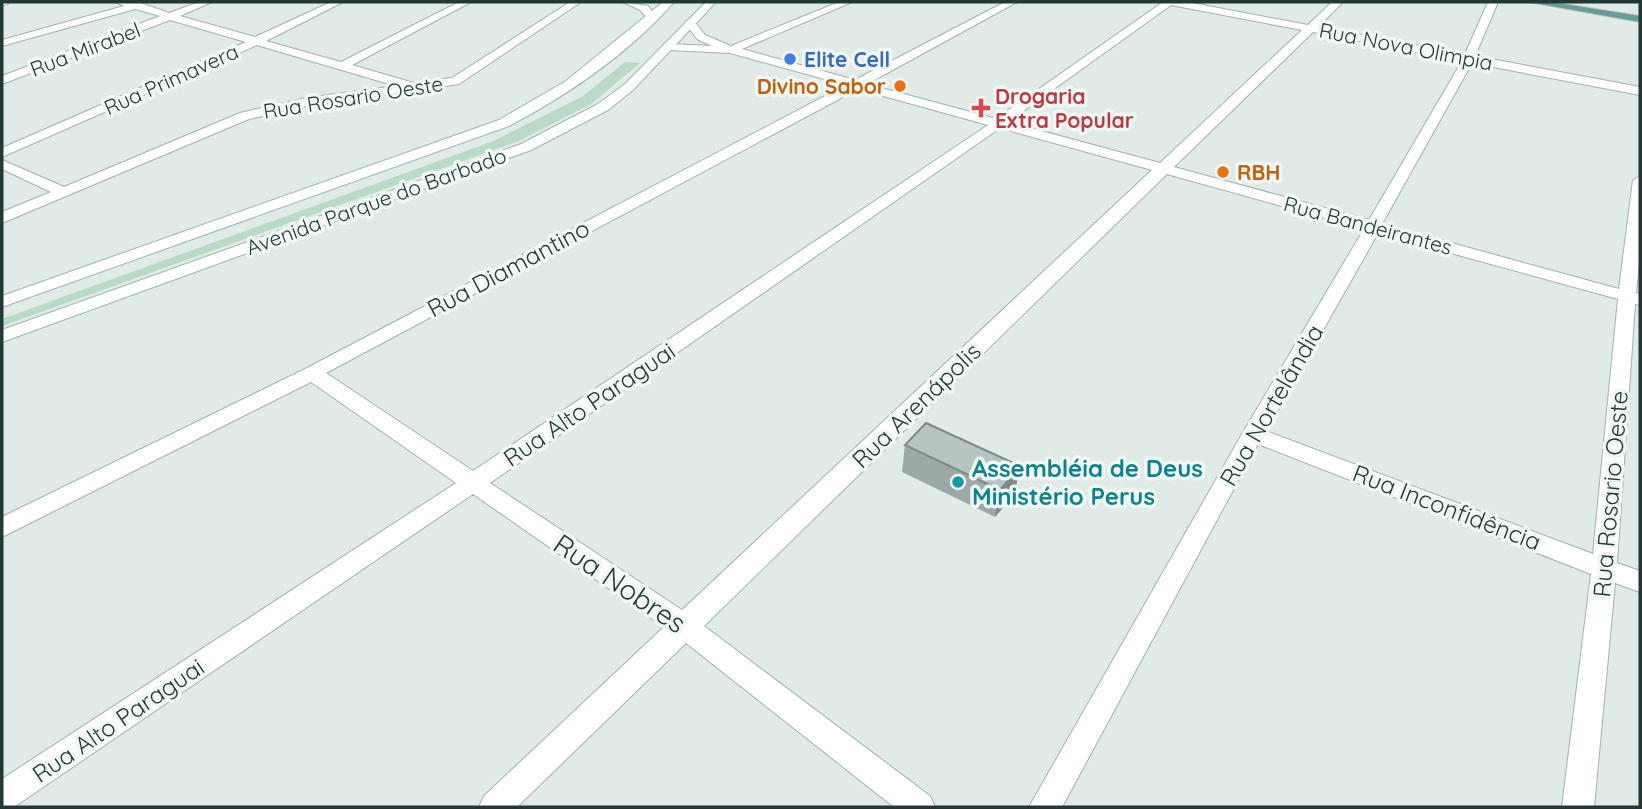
<svg xmlns="http://www.w3.org/2000/svg" width="1642" height="809" viewBox="0 0 1642 809" font-family="Quicksand,sans-serif">
	<style>
		.green { fill: #badac8 }
		.lines { fill: none; stroke-linecap: round; stroke-linejoin: round }
		.street-casing { stroke: #a3b1af; stroke-width: 2 }
		.secondary-casing { stroke: #a0b5b1; stroke-width: 2 }
		.primary-casing { stroke: #bdc4c3; stroke-width: 2 }
		.street { fill: #fff; fill-rule: evenodd }
		.secondary { fill: #fff; fill-rule: evenodd }
		.primary { fill: #679d98; fill-rule: evenodd }
		.wall { fill: #9da9a6 }
		.shaded-wall { fill: #7f8a87 }
		.building { fill: #b6c5c1; stroke: #7f8a87; stroke-width: 2 }
		.shop-dot { fill: #3f7fe0; stroke: #f0f7f5; stroke-width: 2.5 }
		.food-dot { fill: #e8710a; stroke: #f0f7f5; stroke-width: 2.5 }
		.health-dot { fill: #e0444e; stroke: #f0f7f5; stroke-width: 2.5 }
		.culture-dot { fill: #0f9aa8; stroke: #f0f7f5; stroke-width: 2.5 }
		.labels { text-anchor: middle; dominant-baseline: central; stroke-width: 7; stroke-linejoin: round; paint-order: stroke }
		.far-street-label { font-size: 21px; fill: #223937; stroke: #f0f7f5 }
		.far-shop-label { font-size: 21px; font-weight: bold; fill: #366cbe; stroke: #f0f7f5; text-anchor: start }
		.far-food-label { font-size: 21px; font-weight: bold; fill: #c56008; stroke: #f0f7f5; text-anchor: end }
		.far-health-label { font-size: 21px; font-weight: bold; fill: #be3a42; stroke: #f0f7f5; text-anchor: start }
		.street-label { font-size: 24px; fill: #223937; stroke: #f0f7f5 }
		.culture-label { font-size: 24px; font-weight: bold; fill: #0d838f; stroke: #f0f7f5; text-anchor: start }
		.near-street-label { font-size: 28px; fill: #223937; stroke: #f0f7f5 }
	</style>
	<rect width="100%" height="100%" fill="#e0eae7"/>
	<path class="green" d="M625,62L640,63L591,104L519,141L2,326V319L491,142L583,96Z"/>
	<g class="lines">
		<g class="street-casing">
			<g id="street">
				<path d="M2,2H11L2,6Z"/>
				<path d="M116,2H138L169,13L199,2H212L180,16L255,37L331,2H343L266,41L341,62L459,2H471L352,65L414,83L452,78L570,2H581L459,84L306,106L249,119L2,223V212L51,192L2,169V160L64,187L240,113L306,98L396,86L257,45L2,157V148L246,42L170,20L2,84V76L160,16L135,9L2,46V40L124,6Z"/>
				<path d="M623,2L648,6L657,17L648,19L640,10Z"/>
				<path d="M839,2H852L742,49L855,80L1005,2H1017L867,84L996,119L1163,2H1187L1308,25L1332,2H1343L1318,27L1465,54L1488,2H1498L1475,56L1640,87V95L1472,63L1382,224L1619,289L1633,180L1640,176V253L1636,293L1640,294V305L1635,304L1617,563L1640,571V592L1615,583L1594,807H1562L1591,574L1258,444L1062,807H1029L1242,434L1364,229L1167,174L704,626L930,796L935,807H894L686,643L517,807H479L484,796L664,627L473,494L14,807H2V779L456,483L311,382L2,537V517L305,369L846,85L730,53L668,50L662,47L668,44L712,46L697,39L685,23L686,21H694L705,35L731,46ZM1171,5L1302,30L1160,163L1008,122ZM1313,32L1462,61L1369,220L1174,167ZM858,89L988,125L473,471L326,373ZM1000,128L1152,170L682,610L490,483ZM1378,233L1618,299L1593,554L1266,431Z"/>
			</g>
		</g>
		<g class="secondary-casing">
			<g id="secondary">
				<path d="M663,2H674C629,53 568,95 509,126L2,307V296L499,120L566,81Z"/>
				<path d="M706,2H716L633,90L608,110L531,150L2,342V330L521,144L598,104L625,84Z"/>
			</g>
		</g>
		<g class="primary-casing">
			<path id="primary" d="M1529,2H1551L1640,16V22Z"/>
		</g>
		<use href="#street" class="street"/>
		<use href="#secondary" class="secondary"/>
		<use href="#primary" class="primary"/>
	</g>
	<path class="wall" d="M905,445L1015,493L995,517L902,472Z"/>
	<path class="shaded-wall" d="M1020,466L1015,493L995,517L1000,490Z"/>
	<path class="building" d="M926,423L1020,466L1000,490L905,445Z"/>
	<circle class="shop-dot" cx="790" cy="59" r="7"/>
	<g class="food-dot">
		<circle cx="900" cy="86" r="7"/>
		<circle cx="1223" cy="172" r="7"/>
	</g>
	<path class="health-dot" d="M977.5 97.5h7v7h7v7h-7v7h-7v-7h-7v-7h7z"/>
	<circle class="culture-dot" cx="958" cy="482" r="7"/>
	<g class="labels">
		<g class="far-street-label">
			<text transform="translate(1406 46) rotate(11)">Rua Nova Olimpia</text>
			<text transform="translate(85 49) rotate(-21)">Rua Mirabel</text>
			<text transform="translate(171 79) rotate(-24)">Rua Primavera</text>
			<text transform="translate(353 97) rotate(-9)">Rua Rosario Oeste</text>
			<text transform="translate(376 201) rotate(-20)">Avenida Parque do Barbado</text>
			<text transform="translate(1368 225) rotate(15)">Rua Bandeirantes</text>
		</g>
		<g class="far-shop-label">
			<text x="804" y="59">Elite Cell</text>
		</g>
		<g class="far-food-label">
			<text x="886" y="86">Divino Sabor</text>
			<text x="1237" y="172" text-anchor="start">RBH</text>
		</g>
		<g class="far-health-label">
			<text x="995" y="96">Drogaria<tspan x="995" dy="24">Extra Popular</tspan></text>
		</g>
		<g class="street-label">
			<text transform="translate(508 268) rotate(-28)">Rua Diamantino</text>
			<text transform="translate(589 404) rotate(-34)">Rua Alto Paraguai</text>
			<text transform="translate(916 405) rotate(-44)">Rua Arenápolis</text>
			<text transform="translate(1271 405) rotate(-60)">Rua Nortelândia</text>
			<text transform="translate(1610 494) rotate(-85)">Rua Rosario Oeste</text>
			<text transform="translate(1447 507) rotate(21)">Rua Inconfidência</text>
			<text transform="translate(118 720) rotate(-34)">Rua Alto Paraguai</text>
		</g>
		<g class="culture-label">
			<text x="972" y="468">Assembléia de Deus<tspan x="972" dy="28">Ministério Perus</tspan></text>
		</g>
		<g class="near-street-label">
			<text transform="translate(620 583) rotate(34)">Rua Nobres</text>
		</g>
	</g>
	<rect width="1642" height="809" fill="none" stroke="#223937" stroke-width="7"/>
</svg>
